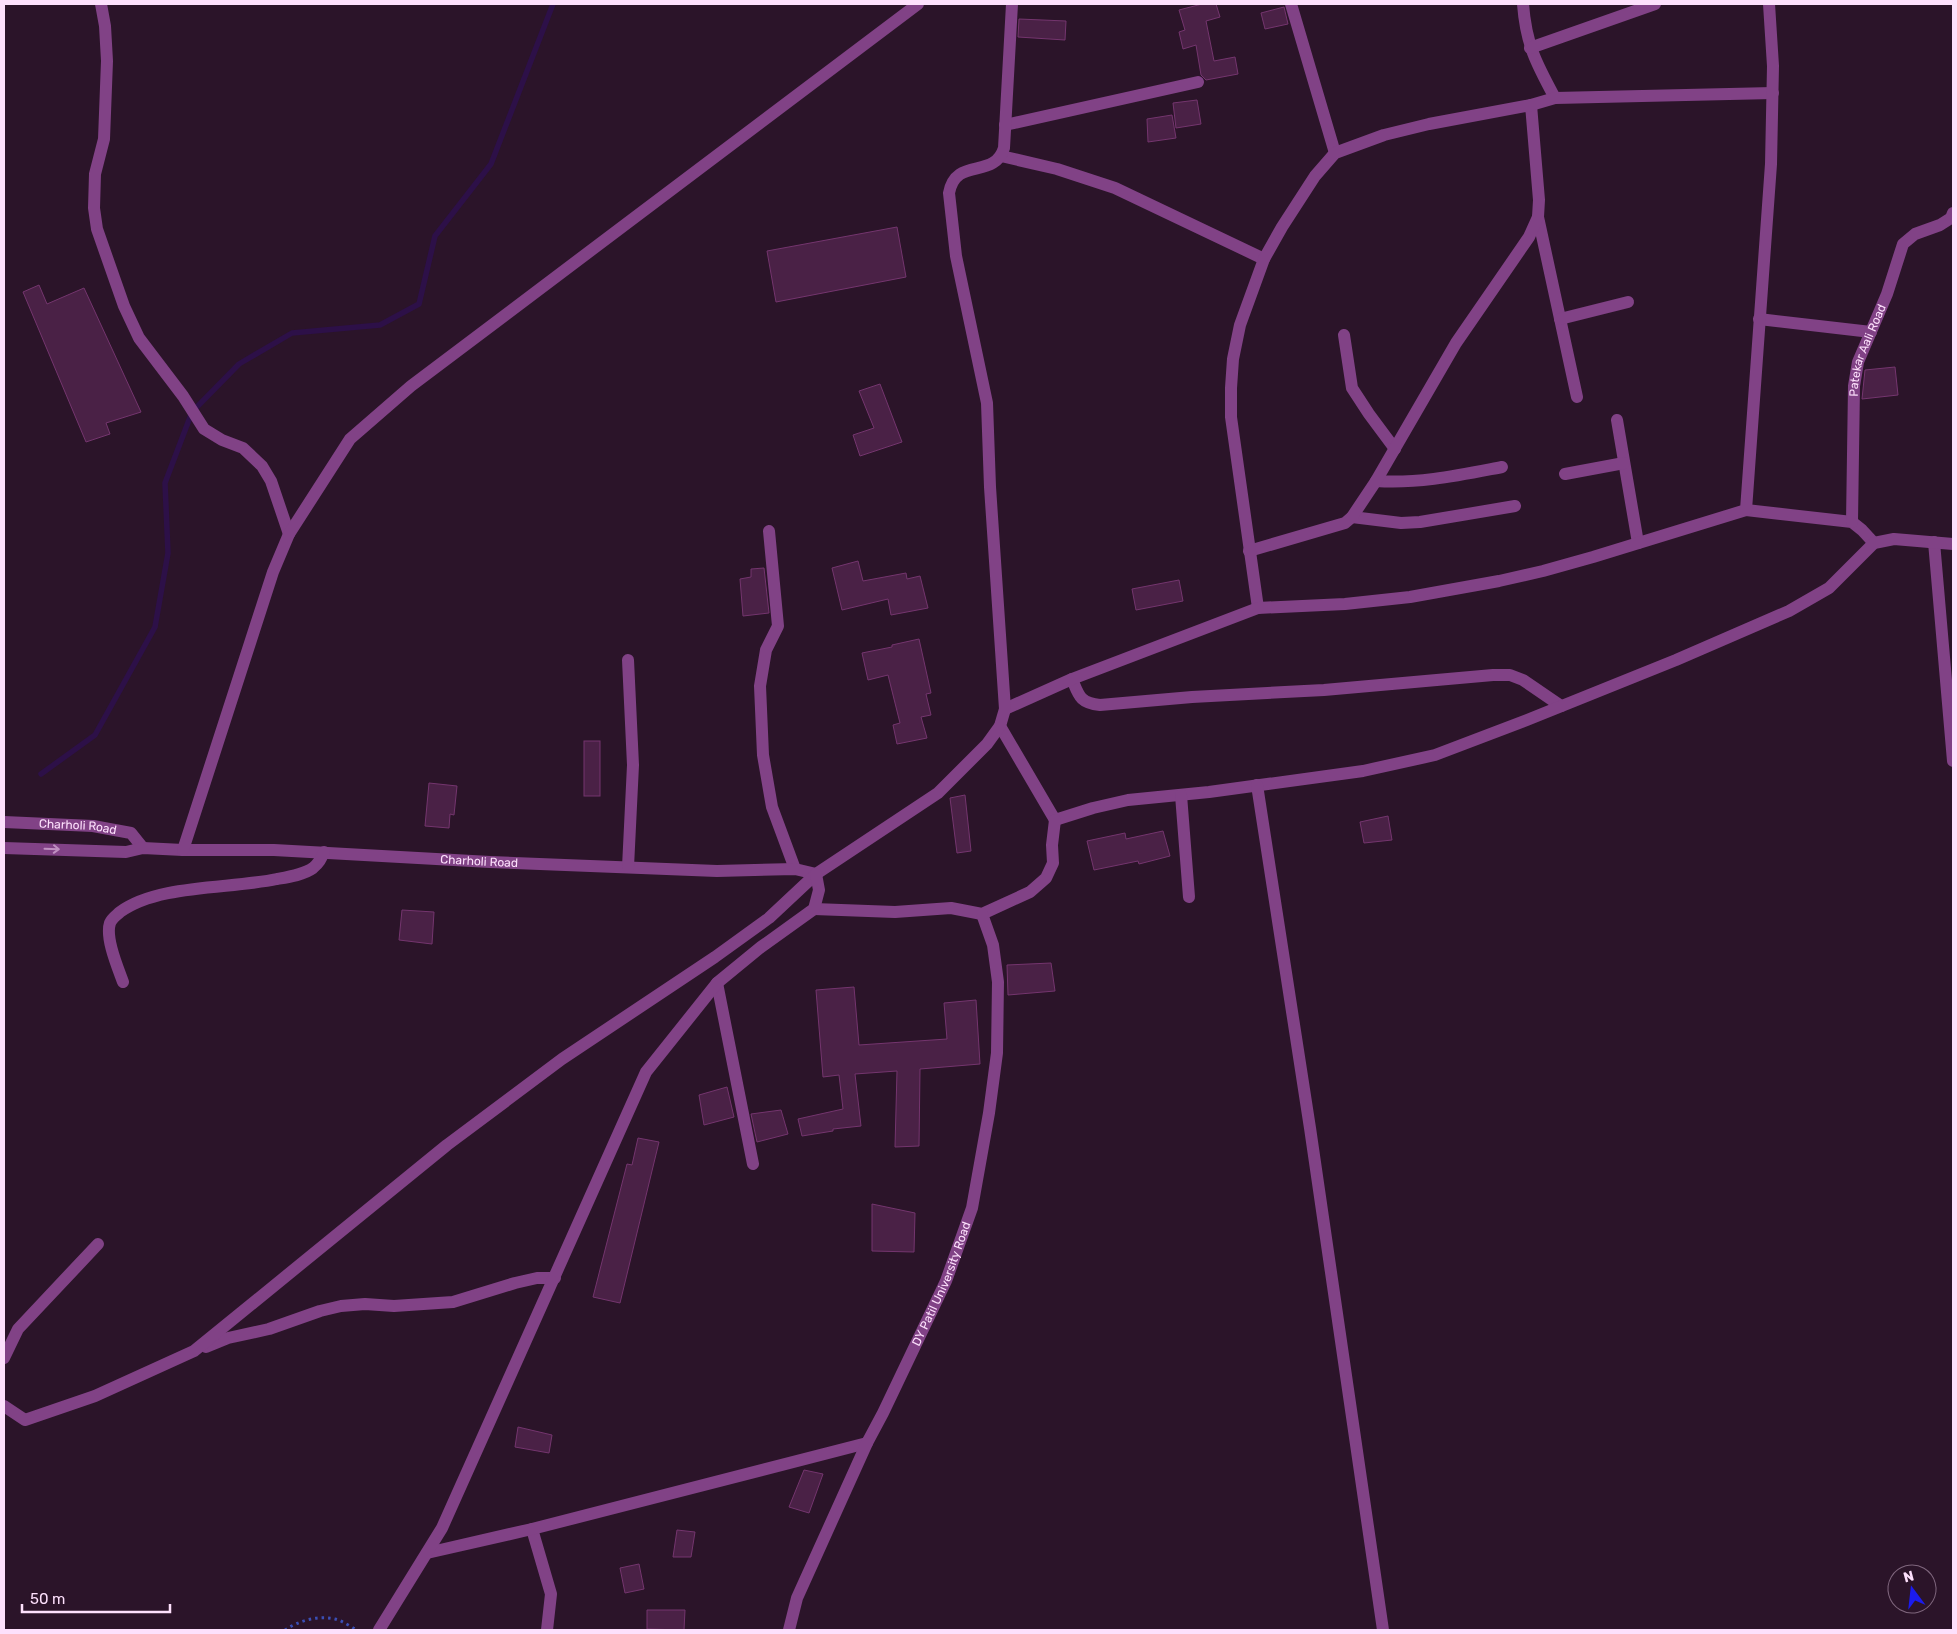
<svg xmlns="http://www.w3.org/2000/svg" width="1957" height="1634" viewBox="0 0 1957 1634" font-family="Rubik,sans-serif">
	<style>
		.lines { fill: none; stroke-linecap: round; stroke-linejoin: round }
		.stream { stroke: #2d1048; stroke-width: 5.5 }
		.building { fill: #4a2146; stroke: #74356e }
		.path { stroke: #3b4fb5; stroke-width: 3; stroke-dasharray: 2.5 4; stroke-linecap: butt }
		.minor { stroke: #814286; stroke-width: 12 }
		.oneway { stroke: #bf91c1 }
		.labels { text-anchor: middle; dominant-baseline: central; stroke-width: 4; stroke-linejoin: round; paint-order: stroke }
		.street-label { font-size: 12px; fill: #fde0fc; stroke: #2b1429 }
	</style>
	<rect width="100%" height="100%" fill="#2b1429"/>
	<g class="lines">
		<path class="stream" d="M41,774L95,735L155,627L168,553L165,483L192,412L239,364L292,333L380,325L419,304L435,236L491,164L553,4"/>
	</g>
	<g class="building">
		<path d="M1202,4H1216L1220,17L1206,21L1214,61L1235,57L1238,74L1206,80L1201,75L1196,45L1183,49L1179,32L1185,30L1179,10Z"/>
		<path d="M1284,7L1288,24L1265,29L1261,13Z"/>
		<path d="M1019,19L1066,21L1065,40L1018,37Z"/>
		<path d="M1197,100L1201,124L1176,128L1173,103Z"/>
		<path d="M1172,115L1176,138L1148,142L1147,119Z"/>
		<path d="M897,227L906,277L776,302L767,251Z"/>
		<path d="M39,285L47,304L84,288L141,412L106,423L110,434L86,442L23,292Z"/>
		<path d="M1895,367L1898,395L1862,399L1865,370Z"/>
		<path d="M880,384L902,442L860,456L853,435L874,428L859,391Z"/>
		<path d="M858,561L863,581L906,573L907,579L920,576L928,608L891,615L888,599L842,610L832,568Z"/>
		<path d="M764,568L769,613L743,616L740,579L751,577V569Z"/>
		<path d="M1179,580L1183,601L1136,610L1132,589Z"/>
		<path d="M919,639L931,693L926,694L931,715L921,717L927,738L897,744L893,725L900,723L888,675L868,680L862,653L892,647V645Z"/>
		<rect x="584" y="741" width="16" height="55"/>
		<path d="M429,783L457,786L454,815L450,814L449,828L425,826Z"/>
		<path d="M965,795L971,851L957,853L950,798Z"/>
		<path d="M1388,816L1392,840L1364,843L1360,822Z"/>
		<path d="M1163,831L1170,856L1139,864L1138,861L1094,870L1087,841L1125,833L1126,839Z"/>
		<path d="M402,910L434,912L432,944L399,940Z"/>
		<path d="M1051,963L1055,991L1008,995L1007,965Z"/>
		<path d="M854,987L859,1045L947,1039L944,1003L976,1000L980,1064L920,1069L919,1146L895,1147L897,1071L855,1074L861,1126L833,1129V1131L802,1136L798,1119L843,1109L839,1075L823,1077L816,990Z"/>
		<path d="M727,1087L734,1117L704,1125L699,1095Z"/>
		<path d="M781,1110L788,1134L757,1142L751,1114Z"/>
		<path d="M638,1138L659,1142L620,1303L593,1297L627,1164L632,1165Z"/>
		<path d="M872,1204L915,1213L914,1252L872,1251Z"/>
		<path d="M518,1427L552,1435L549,1453L515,1447Z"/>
		<path d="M804,1470L823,1474L809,1513L789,1507Z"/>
		<path d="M677,1530L695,1532L691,1557H673Z"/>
		<path d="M639,1564L644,1589L625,1593L620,1568Z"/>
		<path d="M647,1610H685L684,1630L647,1629Z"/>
	</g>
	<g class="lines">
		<path class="path" d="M285,1630C298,1621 318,1615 335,1619C343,1621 351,1627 357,1630"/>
		<g class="minor">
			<path d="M101,4L105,26L107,61L104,139L95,174L94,208L97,229L104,249L124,306L139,338L183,396L204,429L222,440L243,448L262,466L271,481L289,534"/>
			<path d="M1291,4L1335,153"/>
			<path d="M1523,4C1526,44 1536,63 1555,98"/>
			<path d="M1530,48L1655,4"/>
			<path d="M1005,125L1198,82"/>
			<path d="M1001,156L1057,169L1115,188L1264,259"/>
			<path d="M1538,217L1577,397"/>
			<path d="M1560,319L1628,302"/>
			<path d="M1759,319L1871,332"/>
			<path d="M1344,335L1352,388L1369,414L1395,449"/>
			<path d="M1617,420L1638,543"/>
			<path d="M1565,474L1624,463"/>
			<path d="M1376,481C1419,484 1460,475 1502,467"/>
			<path d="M1746,510L1852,522L1862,530L1874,543"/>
			<path d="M1352,517L1401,523L1420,522L1515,506"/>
			<path id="s1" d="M1852,522L1854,386L1858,362L1887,294L1903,244L1915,234L1940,225L1951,218L1953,213"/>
			<path d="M769,531L778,626L766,650L760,686L763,755L772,807L795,869"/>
			<path d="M1934,542L1953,761"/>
			<path d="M1249,551L1345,523L1352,517L1376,481L1456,343L1529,237L1538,217L1539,200L1531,105"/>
			<path d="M1258,608L1231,417V388L1233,359L1240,325L1264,259L1282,227L1315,176L1335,153L1384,135L1429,124L1531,105L1555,98L1773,93"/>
			<path d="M1072,679C1079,696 1080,703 1100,705L1192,697L1324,690L1493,675H1510L1523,680L1561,706"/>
			<path d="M1005,709L1072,679L1258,608L1345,604L1410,597L1499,581L1543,571L1593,557L1746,510L1771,164L1773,66L1769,4"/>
			<path d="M1000,726L1055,820L1093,808L1128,800L1209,792L1363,771L1435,755L1527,720L1676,660L1789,611L1829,588L1874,543L1894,539L1953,544"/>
			<path d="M1257,785L1310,1128L1383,1630"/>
			<path d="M1181,795L1189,897"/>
			<path id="s2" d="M4,822L93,826L131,833L143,848"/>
			<path id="s3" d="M4,848L126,852L143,848L183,850H274L490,862L717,871L795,869L816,874"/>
			<path d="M183,850L273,572L289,534L350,439L411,386L918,4"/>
			<path d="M628,867L633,765L628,660"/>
			<path d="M814,909L895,912L951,908L982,914L1030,892L1046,878L1053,863L1052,845L1055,820"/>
			<path d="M123,982C118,968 105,938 110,923C112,918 117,915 120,912C158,884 231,889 277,879C289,877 303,875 313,868C319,863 321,859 324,852"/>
			<path d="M717,983L753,1164"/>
			<path d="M206,1347L228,1338L269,1329L320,1311L341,1306L365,1304L394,1306L453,1302L515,1283L537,1278H555"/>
			<path d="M4,1358L18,1329L98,1244"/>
			<path d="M4,1406L25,1420L95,1396L194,1351L447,1145L562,1059L715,957L769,918L816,874L938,793L987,744L1000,726L1005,709L990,487L987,403L956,256L949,193C956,156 994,180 1004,148L1012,4"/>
			<path d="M532,1529L551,1594L547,1630"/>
			<path d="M427,1553L532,1529L867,1443"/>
			<path d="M379,1630L442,1528L646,1072L717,983L761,947L814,909L819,890L816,874"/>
			<path id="s4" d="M789,1630L797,1598L867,1443L883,1413L946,1281L972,1208L989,1113L997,1053L998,982L993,945L982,914"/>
		</g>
	</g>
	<defs><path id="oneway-shaft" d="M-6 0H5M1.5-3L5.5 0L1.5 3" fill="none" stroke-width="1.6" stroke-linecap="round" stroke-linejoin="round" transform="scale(1.25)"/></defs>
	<use class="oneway" href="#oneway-shaft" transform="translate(52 849) rotate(2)"/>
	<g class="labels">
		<g class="street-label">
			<text stroke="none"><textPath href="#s1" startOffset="174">Patekar Aali Road</textPath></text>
			<text stroke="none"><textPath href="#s2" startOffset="74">Charholi Road</textPath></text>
			<text stroke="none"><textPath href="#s3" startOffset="476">Charholi Road</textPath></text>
			<text stroke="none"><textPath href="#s4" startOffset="379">DY Patil University Road</textPath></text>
		</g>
	</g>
	<rect width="1957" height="1634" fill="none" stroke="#fde0fc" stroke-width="10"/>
	<g transform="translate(1912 1589) rotate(345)"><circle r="24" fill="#2b1429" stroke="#7f667d"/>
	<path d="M0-4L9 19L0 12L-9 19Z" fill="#1b1bee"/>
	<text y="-8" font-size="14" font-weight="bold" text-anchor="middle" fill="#fde0fc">N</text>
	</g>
	<path d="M22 1604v8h148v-8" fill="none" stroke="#fde0fc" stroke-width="2.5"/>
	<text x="30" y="1604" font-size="15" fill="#fde0fc" stroke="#2b1429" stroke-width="4" paint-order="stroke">50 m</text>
</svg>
